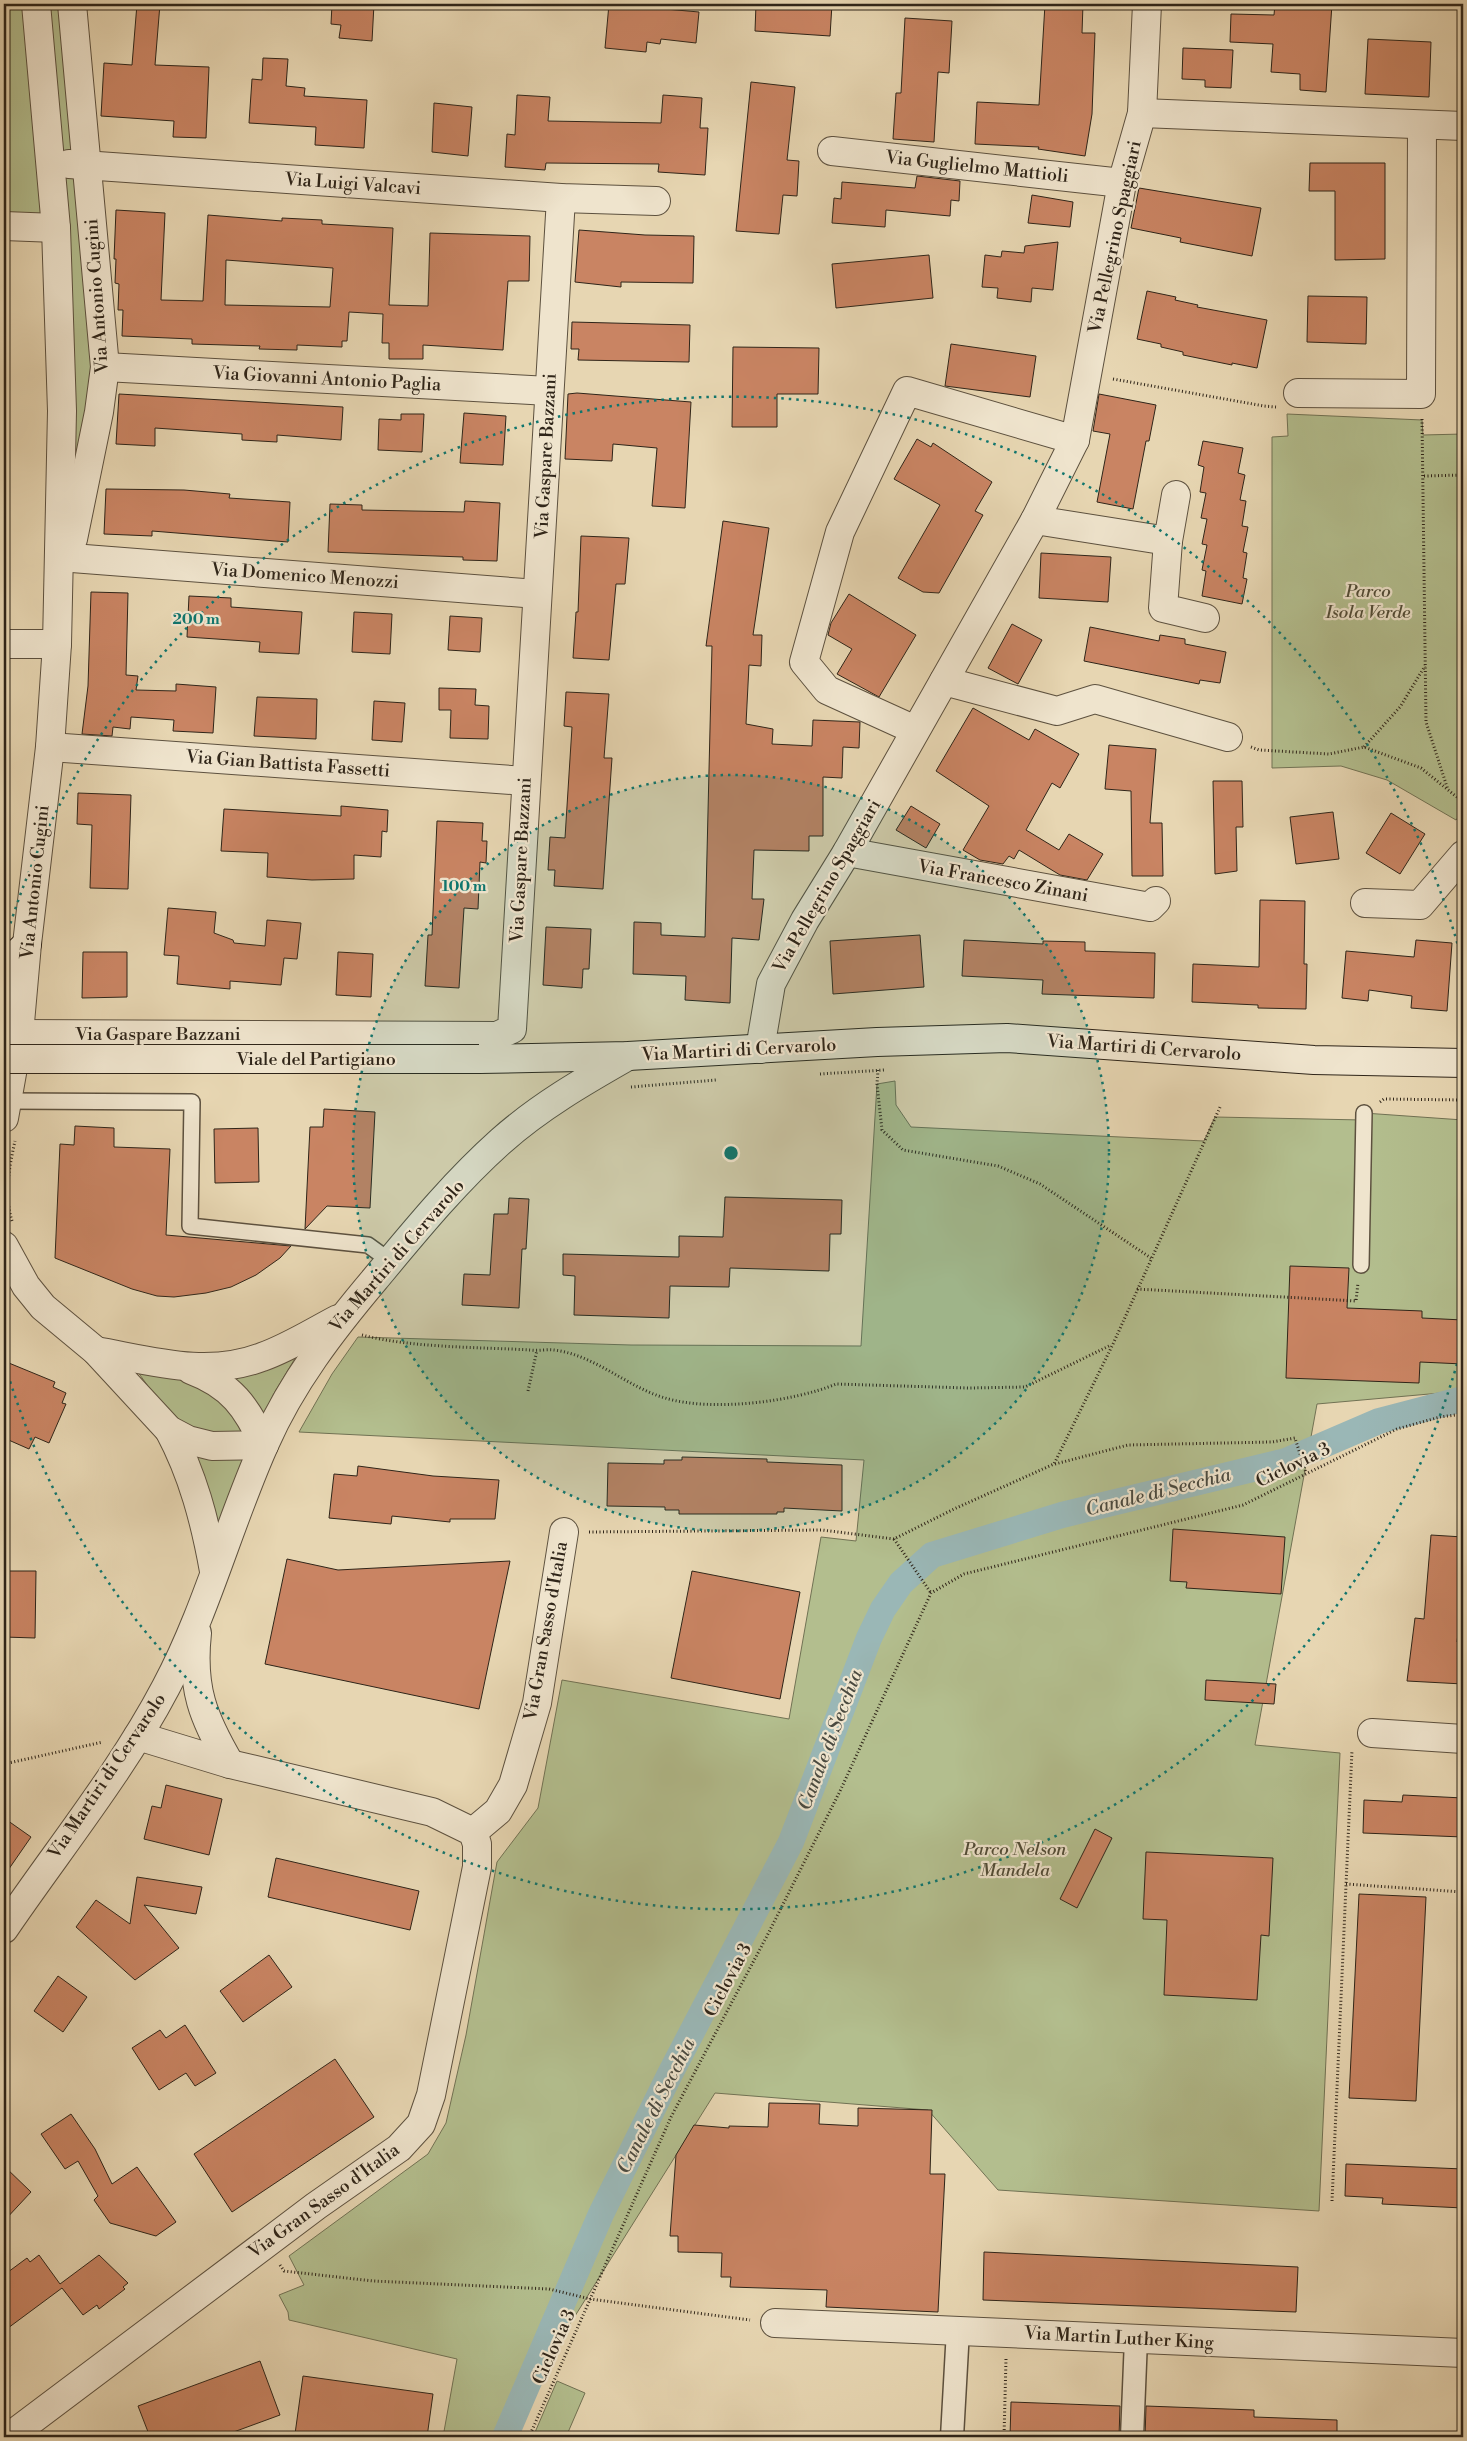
<svg xmlns="http://www.w3.org/2000/svg" width="1467" height="2441" viewBox="0 0 1467 2441" font-family="'Libre Bodoni',serif">
	<style>
		.green { fill: #b3be8e; stroke: #717254 }
		.lines { fill: none; stroke-linecap: round; stroke-linejoin: round }
		.canal { stroke: #9ab7b6; stroke-width: 26 }
		.building { fill: #c98463; stroke: #2f2519; fill-rule: evenodd }
		.service-casing { stroke: #5d513f; stroke-width: 18 }
		.pedestrian-casing { stroke: #5d513f; stroke-width: 25 }
		.minor-casing { stroke: #5d513f; stroke-width: 30 }
		.secondary-casing { stroke: #2f2519; stroke-width: 30 }
		.path { stroke: #2f2519; stroke-width: 3; stroke-dasharray: 1 2.5; stroke-linecap: butt }
		.service { stroke: #efe4cd; stroke-width: 15 }
		.pedestrian { stroke: #efe4cd; stroke-width: 22 }
		.minor { stroke: #efe4cd; stroke-width: 28 }
		.secondary { stroke: #efe4cd; stroke-width: 28 }
		.secondary-bridge-casing { stroke: #2f2519; stroke-width: 30; stroke-linecap: butt }
		.secondary-bridge { stroke: #efe4cd; stroke-width: 28 }
		.ring { fill: none; stroke: #0f766e; stroke-width: 2.5; stroke-dasharray: 2.5 5 }
		.labels { text-anchor: middle; dominant-baseline: central; stroke-width: 4.5; stroke-linejoin: round; paint-order: stroke }
		.street-label { font-size: 18px; fill: #2f2519; stroke: #efe4cd }
		.park-label { font-size: 18px; font-style: italic; fill: #504b36; stroke: #efe4cd }
		.water-label { font-size: 19px; font-style: italic; fill: #4a4a40; stroke: #efe4cd }
		.centre { fill: #0f766e; stroke: #efe4cd; stroke-width: 2.5 }
		.ring-label { font-size: 15px; text-anchor: middle; font-weight: bold; fill: #0f766e; stroke: #efe4cd; stroke-width: 4.5; stroke-linejoin: round; paint-order: stroke }
	</style>
	<rect width="100%" height="100%" fill="#e7d6b2"/>
	<filter id="stains"><feTurbulence type="fractalNoise" baseFrequency=".004" numOctaves="4"/><feColorMatrix values="0 0 0 0 .2 0 0 0 0 .09 0 0 0 0 .02 0 0 0 .5 -.17"/></filter>
	<radialGradient id="worn" r=".72"><stop offset=".6" stop-color="#630" stop-opacity="0"/><stop offset="1" stop-color="#630" stop-opacity=".3"/></radialGradient>
	<g class="green">
		<path d="M4,4H72L105,367L74,531L56,229L4,226Z"/>
		<path d="M1287,414L1422,420L1423,435L1463,434V811L1456,820L1387,780L1341,766L1272,768V437L1288,436Z"/>
		<path d="M16,965L13,1008L4,997V978Z"/>
		<path d="M895,1081L896,1105L911,1127L1204,1141L1215,1117L1363,1120L1364,1113L1463,1120V1391L1317,1404L1255,1745L1340,1753L1319,2211L998,2190L928,2110L715,2093L499,2437H443L457,2359L289,2320L288,2312L279,2295L304,2285L289,2256L428,2154L446,2123L466,2035L497,1862L538,1808L562,1680L789,1719L821,1537L856,1541L864,1460L299,1432L332,1374L358,1337L631,1345L861,1346L877,1084Z"/>
		<path d="M297,1355L273,1395L262,1419L229,1375Z"/>
		<path d="M135,1368L195,1380L212,1389L245,1431L241,1438L187,1430L155,1396Z"/>
		<path d="M190,1450L246,1454L217,1531Z"/>
		<path d="M557,2381L585,2393L566,2437H533Z"/>
	</g>
	<g class="lines">
		<path class="canal" d="M505,2437L601,2214L670,2074L791,1842L869,1638L883,1609L901,1583L932,1555L1062,1515L1286,1461L1379,1421L1463,1399"/>
	</g>
	<g class="building">
		<path d="M137,4H160L155,65L209,67L206,138L173,137L174,121L101,116L104,63L132,65Z"/>
		<path d="M332,4H374L372,41L339,38L341,25L331,24Z"/>
		<path d="M609,4L699,12L696,43L661,39L660,44L647,42L646,52L605,48Z"/>
		<path d="M756,4H832L830,36L755,31Z"/>
		<path d="M1045,4H1083L1082,33H1095L1092,114L1085,156L1038,149L1039,147L975,144L977,102L1039,105Z"/>
		<path d="M1275,4H1332L1326,92L1300,90V74L1271,72L1273,44L1230,42L1231,14L1274,15Z"/>
		<path d="M905,18L952,21L949,73L938,72L934,142L893,139L896,93H901Z"/>
		<path d="M1368,39L1431,42L1429,97L1365,94Z"/>
		<path d="M1183,48L1233,50L1231,88L1205,87V80L1182,79Z"/>
		<path d="M263,58L288,59L286,86L305,88L304,96L367,100L364,148L315,145L316,127L249,123L252,79L262,80Z"/>
		<path d="M751,82L795,87L787,160L799,161L797,196L783,195L779,234L736,231Z"/>
		<path d="M517,95L550,97L548,121L661,123L663,95L702,98L700,128H708L705,175L658,172L659,164L546,163L545,170L505,167L507,134L515,135Z"/>
		<path d="M434,103L472,107L468,156L432,152Z"/>
		<path d="M1310,163H1385V259L1335,260V191H1309Z"/>
		<path d="M917,176L960,181L959,201L951,200L950,216L886,210L885,227L832,223L834,198L841,199L842,182L915,188Z"/>
		<path d="M1139,188L1261,208L1252,256L1180,242L1181,238L1131,228Z"/>
		<path d="M1032,195L1073,202L1070,227L1028,223Z"/>
		<path d="M116,210L165,213L161,300L203,301L208,215L282,221V218L322,220V224L393,228L389,305L428,306L430,233L530,236L529,281H508L503,350L423,345V359H389V343H382L383,314L349,312L347,341H342V347L297,345V350L259,349L260,346L192,344V339L122,336L123,310H118L119,284L115,283L116,259H114ZM226,260L333,268L330,307L225,305Z"/>
		<path d="M579,230L645,235L694,236L693,283L621,282V287L575,282Z"/>
		<path d="M1058,242L1053,290L1032,288L1031,302L997,298L998,288L982,287L985,255L1001,257L1002,251L1024,253L1025,246Z"/>
		<path d="M929,255L933,298L836,308L832,264Z"/>
		<path d="M1147,291L1176,297L1175,300L1198,305L1197,307L1267,320L1257,368L1232,363V365L1183,355V352L1161,347V344L1137,339Z"/>
		<path d="M1308,296L1367,297L1366,344L1307,342Z"/>
		<path d="M572,322L690,325L689,362L578,360L579,349H571Z"/>
		<path d="M951,344L1036,356L1030,397L945,386Z"/>
		<path d="M733,347L819,348L818,394H777V427H732Z"/>
		<path d="M577,393L691,402L685,508L652,506L657,448L613,444L612,461L565,459L568,394Z"/>
		<path d="M119,394L343,407L341,440L277,435V442L242,440V434L155,428V446L116,444Z"/>
		<path d="M1099,394L1156,405L1149,441H1146L1133,509L1097,502L1110,434L1093,431Z"/>
		<path d="M464,413L506,416L503,465L460,463Z"/>
		<path d="M401,414H424L422,452L378,450L379,419L401,420Z"/>
		<path d="M917,439L931,447L933,443L992,482L975,511L983,515L939,593L923,592L898,578L940,505L894,479Z"/>
		<path d="M1203,441L1243,448L1238,473L1245,475L1240,500L1246,501L1242,526L1248,527L1243,552L1247,553L1243,578L1247,579L1242,604L1202,596L1206,571L1202,570L1207,545L1202,544L1207,519L1201,518L1206,493L1200,492L1204,467L1198,465Z"/>
		<path d="M106,489L184,490L230,494L229,498L290,502L288,542L152,531V536L104,534Z"/>
		<path d="M465,501L500,503L497,561L463,560V557L328,552L330,504L362,505V510L464,512Z"/>
		<path d="M723,521L769,528L753,635H762L761,666L749,665L746,724L773,729L772,744L812,746L813,720L860,722L859,748L843,747L842,778L823,777V836H809V851L754,850L752,899H764L759,940L732,938L730,1003L685,1000L686,976L633,974L634,922L661,923V935L705,937L712,646H706Z"/>
		<path d="M581,536L629,538L625,584H616L609,660L573,658L576,612H578Z"/>
		<path d="M1041,553L1111,557L1108,602L1039,598Z"/>
		<path d="M91,592L128,593L126,675L138,676L136,690L176,691V684L216,687L213,733L173,731L174,720L131,717L130,729L113,727L112,736L82,734L88,686Z"/>
		<path d="M849,594L916,635L879,697L837,674L852,649L828,635L831,623Z"/>
		<path d="M189,596L231,598V607L302,612L299,654L259,652L260,642L187,637Z"/>
		<path d="M354,612L392,614L390,654L352,652Z"/>
		<path d="M450,616L482,618L480,652L448,650Z"/>
		<path d="M1012,624L1042,640L1018,684L988,668Z"/>
		<path d="M1090,627L1159,641L1160,635L1185,639V644L1226,652L1220,683L1200,680L1199,684L1084,661Z"/>
		<path d="M439,688L476,689L475,705L489,706L488,739L450,738L451,710H439Z"/>
		<path d="M566,692L609,694L604,758H612L603,889L554,886L555,870H548L550,837L565,838L572,727L564,726Z"/>
		<path d="M257,697L317,699L316,739L254,736Z"/>
		<path d="M374,701L405,703L402,742L372,740Z"/>
		<path d="M973,708L1029,740L1035,729L1079,754L1060,788L1052,783L1026,830L1059,850L1069,834L1103,854L1087,880L1060,875L1019,850L1014,859L1009,856L1003,864L980,860L963,850L989,806L936,771Z"/>
		<path d="M1109,745L1156,749L1150,823H1162L1163,876H1132L1131,791L1105,789Z"/>
		<path d="M1213,781H1242L1243,827H1236L1237,871L1215,874Z"/>
		<path d="M78,793L131,795L128,889L90,888L92,825L77,824Z"/>
		<path d="M341,806L388,810L387,832L382,831L381,857L354,855V879L312,880L267,877L268,853L221,851L224,809L341,816Z"/>
		<path d="M911,806L940,824L926,848L896,830Z"/>
		<path d="M1333,812L1339,859L1296,864L1290,817Z"/>
		<path d="M1391,813L1425,834L1400,874L1366,853Z"/>
		<path d="M437,821L483,823L482,841H487L486,863L480,862L478,909L464,908L459,988L425,986L428,935H432Z"/>
		<path d="M1260,900L1305,901L1304,964H1307L1306,1009L1258,1008V1005L1192,1002L1193,964L1259,967Z"/>
		<path d="M168,908L216,912L214,933L233,940L234,943L265,946L267,920L301,923L297,959L284,958L281,985L230,981V989L177,984L179,956L164,955Z"/>
		<path d="M546,927L591,929L589,969H583L582,988L543,985Z"/>
		<path d="M920,935L924,987L833,994L830,941Z"/>
		<path d="M964,940L1043,944V941L1085,942V951L1155,953L1154,998L1042,994L1043,980L962,976Z"/>
		<path d="M1416,940L1452,943L1447,1011L1411,1008L1412,996L1369,990L1368,1001L1342,998L1346,951L1414,957Z"/>
		<path d="M83,952H127V997L82,998Z"/>
		<path d="M338,952L373,954L371,997L336,995Z"/>
		<path d="M324,1109L375,1112L370,1208L327,1206L305,1229L310,1127H323Z"/>
		<path d="M75,1126L114,1128V1147L170,1149L166,1235L291,1246L280,1258L256,1275L231,1287L206,1293L174,1297L157,1296L132,1289L55,1258L60,1144L74,1145Z"/>
		<path d="M258,1128L259,1182L215,1183L214,1129Z"/>
		<path d="M725,1197L842,1200L841,1234H830L829,1271L730,1268L729,1287L670,1286L669,1318L574,1315L575,1276L563,1275V1254L679,1257V1236L723,1237Z"/>
		<path d="M509,1198L529,1199L526,1249H522L519,1308L462,1305L464,1274L490,1275L494,1214H508Z"/>
		<path d="M1290,1266L1349,1268L1347,1308L1422,1311V1318L1463,1320V1364L1420,1362L1419,1383L1286,1378Z"/>
		<path d="M4,1361L55,1382L53,1387L66,1393L62,1403L66,1404L49,1443L35,1437L29,1449L4,1438Z"/>
		<path d="M682,1457L767,1459V1462L842,1465V1511L784,1508V1512H777V1514H679V1510H665V1507L607,1506L608,1463L664,1464V1460H682Z"/>
		<path d="M358,1466L433,1476L499,1480L495,1519H450V1522L392,1516L391,1524L329,1518L334,1474L357,1476Z"/>
		<path d="M1173,1529L1285,1537L1281,1594L1186,1588L1187,1582L1170,1581Z"/>
		<path d="M1431,1535L1463,1537V1589L1457,1642H1463V1684L1407,1681L1415,1618L1424,1619Z"/>
		<path d="M287,1559L338,1570L510,1561L479,1709L265,1664Z"/>
		<path d="M4,1571H36L35,1638L4,1637Z"/>
		<path d="M692,1571L800,1592L780,1699L671,1678Z"/>
		<path d="M1206,1680L1276,1684L1274,1704L1205,1700Z"/>
		<path d="M166,1785L222,1799L209,1855L144,1839L152,1806L161,1808Z"/>
		<path d="M1403,1795L1463,1798V1837L1363,1833L1364,1800L1402,1802Z"/>
		<path d="M4,1818L31,1837L4,1876Z"/>
		<path d="M1095,1829L1112,1838L1077,1908L1060,1899Z"/>
		<path d="M1146,1852L1273,1858L1269,1936L1261,1935L1257,2000L1164,1995L1167,1920L1143,1919Z"/>
		<path d="M276,1858L419,1891L410,1930L268,1897Z"/>
		<path d="M137,1877L202,1887L196,1914L144,1905L179,1948L135,1980L76,1927L96,1900L130,1924Z"/>
		<path d="M1359,1894L1426,1897L1416,2101L1349,2098Z"/>
		<path d="M269,1955L292,1987L243,2022L220,1991Z"/>
		<path d="M58,1976L87,1997L63,2032L34,2011Z"/>
		<path d="M185,2025L216,2073L195,2086L186,2073L159,2090L132,2048L160,2030L166,2038Z"/>
		<path d="M335,2059L374,2117L232,2212L194,2154Z"/>
		<path d="M769,2103L820,2104L819,2124L858,2126V2108L932,2110L930,2174H945L938,2312L826,2307L827,2290L730,2287L731,2277H721L722,2253L678,2252V2236H670L676,2155L694,2125L729,2128V2126L768,2127Z"/>
		<path d="M71,2114L95,2149L112,2184L137,2167L176,2222L156,2236L110,2223L94,2200L98,2196L78,2161L65,2169L41,2134Z"/>
		<path d="M1346,2164L1463,2169V2208L1382,2204L1383,2198L1345,2196Z"/>
		<path d="M4,2166L31,2192L4,2221Z"/>
		<path d="M984,2252L1298,2267L1296,2312L983,2300Z"/>
		<path d="M39,2255L60,2284L99,2255L128,2283L123,2287L125,2289L99,2309L97,2305L83,2315L62,2288L4,2331V2275L27,2258L30,2262Z"/>
		<path d="M260,2361L280,2415L220,2437H150L138,2406Z"/>
		<path d="M303,2376L433,2394L427,2437H317L295,2434Z"/>
		<path d="M1011,2402L1120,2406L1119,2437H1010Z"/>
		<path d="M1146,2406L1254,2410V2417L1337,2420V2437H1145Z"/>
	</g>
	<g class="lines">
		<g class="service-casing">
			<g id="service">
				<path d="M7,1101L192,1102L190,1226L368,1245L390,1261"/>
				<path d="M1361,1265L1364,1113"/>
			</g>
		</g>
		<g class="pedestrian-casing">
			<g id="pedestrian">
				<path d="M952,2437L958,2330"/>
				<path d="M1132,2437L1136,2339"/>
			</g>
		</g>
		<g class="minor-casing">
			<g id="minor">
				<path d="M72,4L105,367L99,412L73,539"/>
				<path d="M1142,113L1463,126"/>
				<path d="M832,151L1122,183"/>
				<path d="M69,164L561,198L656,201"/>
				<path d="M4,226L56,228"/>
				<path d="M105,367L549,391"/>
				<path d="M1298,393L1421,394L1422,125"/>
				<path d="M1035,520L1168,541L1163,608L1205,618"/>
				<path d="M1168,541L1176,495"/>
				<path d="M72,558L537,594"/>
				<path d="M4,644H57"/>
				<path d="M944,681L1057,711L1095,699L1228,737"/>
				<path d="M915,730L827,690L804,662L840,532L907,391L1075,440"/>
				<path d="M50,747L526,781"/>
				<path d="M847,852L1150,907L1156,901"/>
				<path d="M1365,903L1420,905L1463,855"/>
				<path d="M19,1034L497,1036L512,1029L561,198"/>
				<path d="M760,1049L771,984L805,920L847,852L1035,520L1075,440L1122,183L1142,113L1147,4"/>
				<path d="M4,1118L19,1034L27,944L50,747L57,644L62,411L56,228L36,4"/>
				<path d="M4,1246L26,1286L43,1307L96,1351L169,1430L188,1440L212,1446L264,1445"/>
				<path d="M96,1351C152,1361 207,1378 262,1357C288,1348 313,1332 338,1319"/>
				<path d="M191,1370C231,1385 247,1407 264,1445"/>
				<path d="M169,1430C193,1475 205,1521 214,1571"/>
				<path d="M197,1633C191,1688 203,1718 230,1764"/>
				<path d="M1372,1733L1463,1739"/>
				<path d="M473,1832L498,1811L513,1785L537,1703L564,1532"/>
				<path d="M4,1929C57,1851 122,1771 166,1687C207,1610 229,1523 265,1443C292,1382 332,1330 375,1279C415,1231 454,1183 501,1141C539,1107 584,1081 628,1056"/>
				<path d="M775,2323L1463,2353"/>
				<path d="M9,2437L316,2206L399,2148L421,2124L431,2095L477,1867V1844L473,1832L432,1812L230,1764L138,1736"/>
			</g>
		</g>
		<g class="secondary-casing">
			<g id="secondary">
				<path d="M4,966L27,944"/>
				<path d="M4,1016L19,1034"/>
				<path d="M479,1059L628,1056L877,1042L1007,1038L1314,1060L1463,1063"/>
			</g>
		</g>
		<g class="path">
			<path d="M1113,379L1264,406L1276,407"/>
			<path d="M1422,419L1426,722L1448,790"/>
			<path d="M1424,476L1463,475"/>
			<path d="M1251,747L1259,750L1329,754L1364,747L1421,768L1463,802"/>
			<path d="M1364,747L1400,707L1425,666"/>
			<path d="M878,1070L877,1084L882,1130L903,1150L998,1166L1040,1184L1151,1258"/>
			<path d="M820,1074L884,1070"/>
			<path d="M631,1087L716,1080"/>
			<path d="M1380,1102L1384,1099L1463,1100"/>
			<path d="M12,1221C4,1195 9,1168 15,1141"/>
			<path d="M1137,1289L1356,1301L1358,1283"/>
			<path d="M362,1335C412,1348 478,1347 531,1350C539,1351 547,1349 554,1350C595,1355 627,1387 665,1398C711,1412 793,1402 836,1384L968,1388L1025,1387L1111,1345"/>
			<path d="M528,1391L537,1350"/>
			<path d="M1055,1464L1128,1445L1272,1442L1295,1438L1306,1473"/>
			<path d="M589,1532L822,1530L894,1539L954,1509L1054,1464L1113,1344L1221,1105"/>
			<path d="M894,1539L931,1593"/>
			<path d="M4,1764L103,1742"/>
			<path d="M1346,1884L1463,1892"/>
			<path d="M1332,2201L1352,1750"/>
			<path d="M280,2265L284,2271L373,2281L549,2289L590,2299L750,2320"/>
			<path d="M529,2437L671,2117L768,1934L841,1789L931,1593L964,1574L1243,1505L1397,1429L1440,1417L1463,1414"/>
			<path d="M1004,2437L1006,2359"/>
		</g>
		<use href="#service" class="service"/>
		<use href="#pedestrian" class="pedestrian"/>
		<use href="#minor" class="minor"/>
		<use href="#secondary" class="secondary"/>
		<g class="secondary-bridge-casing">
			<path id="secondary-bridge" d="M4,1059H479"/>
		</g>
		<use href="#secondary-bridge" class="secondary-bridge"/>
	</g>
	<circle cx="731" cy="1153" r="378" fill="#0f766e" fill-opacity=".12"/>
	<g class="ring">
		<circle cx="731" cy="1153" r="378"/>
		<path d="M1463 1342A756 756 0 0 1 4 1361M4 945A756 756 0 0 1 1463 964"/>
	</g>
	<g class="labels">
		<g class="street-label">
			<text transform="translate(977 167) rotate(6)">Via Guglielmo Mattioli</text>
			<text transform="translate(353 184) rotate(4)">Via Luigi Valcavi</text>
			<text transform="translate(1115 237) rotate(-78)">Via Pellegrino Spaggiari</text>
			<text transform="translate(97 296) rotate(-94)">Via Antonio Cugini</text>
			<text transform="translate(327 379) rotate(3)">Via Giovanni Antonio Paglia</text>
			<text transform="translate(546 456) rotate(-87)">Via Gaspare Bazzani</text>
			<text transform="translate(305 576) rotate(4)">Via Domenico Menozzi</text>
			<text transform="translate(288 764) rotate(4)">Via Gian Battista Fassetti</text>
			<text transform="translate(521 860) rotate(-87)">Via Gaspare Bazzani</text>
			<text transform="translate(1003 881) rotate(10)">Via Francesco Zinani</text>
			<text transform="translate(35 882) rotate(-84)">Via Antonio Cugini</text>
			<text transform="translate(827 886) rotate(-60)">Via Pellegrino Spaggiari</text>
			<text x="158" y="1034">Via Gaspare Bazzani</text>
			<text transform="translate(1144 1048) rotate(4)">Via Martiri di Cervarolo</text>
			<text transform="translate(739 1050) rotate(-3)">Via Martiri di Cervarolo</text>
			<text x="316" y="1059">Viale del Partigiano</text>
			<text transform="translate(397 1256) rotate(-49)">Via Martiri di Cervarolo</text>
			<text transform="translate(1293 1465) rotate(-26)">Ciclovia 3</text>
			<text transform="translate(546 1631) rotate(-80)">Via Gran Sasso d'Italia</text>
			<text transform="translate(107 1776) rotate(-56)">Via Martiri di Cervarolo</text>
			<text transform="translate(728 1980) rotate(-62)">Ciclovia 3</text>
			<text transform="translate(324 2201) rotate(-36)">Via Gran Sasso d'Italia</text>
			<text transform="translate(1119 2338) rotate(3)">Via Martin Luther King</text>
			<text transform="translate(554 2347) rotate(-66)">Ciclovia 3</text>
		</g>
		<g class="park-label">
			<text x="1368" y="591">Parco<tspan x="1368" dy="21">Isola Verde</tspan></text>
			<text x="1015" y="1849">Parco Nelson<tspan x="1015" dy="21">Mandela</tspan></text>
		</g>
		<g class="water-label">
			<text transform="translate(1158 1492) rotate(-14)">Canale di Secchia</text>
			<text transform="translate(830 1740) rotate(-69)">Canale di Secchia</text>
			<text transform="translate(656 2106) rotate(-63)">Canale di Secchia</text>
		</g>
	</g>
	<circle cx="731" cy="1153" r="8" class="centre"/>
	<g class="ring-label">
		<text x="196" y="624">200 m</text>
		<text x="464" y="891">100 m</text>
	</g>
	<rect width="1467" height="2441" fill="none" stroke="#e7d6b2" stroke-width="20"/>
	<rect x="5" y="5" width="1457" height="2431" fill="none" stroke="#2f2519" stroke-width="2.5"/>
	<rect x="10" y="10" width="1447" height="2421" fill="none" stroke="#2f2519"/>
	<rect width="100%" height="100%" filter="url(#stains)"/>
	<rect width="100%" height="100%" fill="url(#worn)"/>
</svg>
